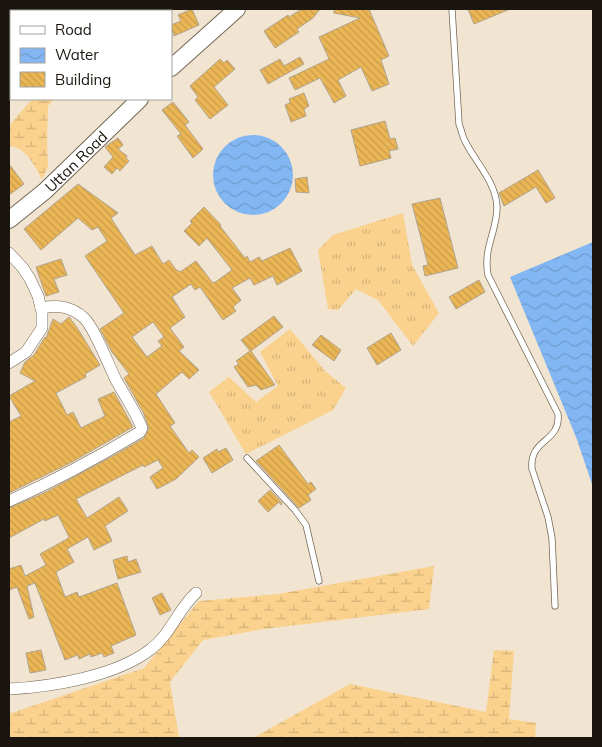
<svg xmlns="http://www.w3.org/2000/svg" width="602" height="747" viewBox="0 0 602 747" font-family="Mulish,sans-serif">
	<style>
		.grass { fill: url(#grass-tufts) }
		.wetland { fill: url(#wetland-marsh) }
		.water { fill: url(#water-waves) }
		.building { fill: url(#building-back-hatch); stroke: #b0a491; fill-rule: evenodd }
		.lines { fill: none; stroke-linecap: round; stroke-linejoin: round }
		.lane-casing { stroke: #736857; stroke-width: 7 }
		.street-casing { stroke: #736857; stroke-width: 12 }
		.secondary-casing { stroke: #736857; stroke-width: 18 }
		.lane { stroke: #fff; stroke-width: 5.5 }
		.street { stroke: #fff; stroke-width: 11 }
		.secondary { stroke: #fff; stroke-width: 16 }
		.labels { text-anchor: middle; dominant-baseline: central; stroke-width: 5; stroke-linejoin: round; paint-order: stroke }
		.street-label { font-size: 15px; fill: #1a150e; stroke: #fff }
	</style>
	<defs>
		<pattern id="grass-tufts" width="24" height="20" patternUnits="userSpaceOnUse" patternTransform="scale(1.25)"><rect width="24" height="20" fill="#fad18d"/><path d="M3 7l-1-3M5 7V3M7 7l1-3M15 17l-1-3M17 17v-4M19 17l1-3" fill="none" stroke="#d6b378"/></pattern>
		<pattern id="wetland-marsh" width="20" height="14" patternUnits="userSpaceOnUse" patternTransform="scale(1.25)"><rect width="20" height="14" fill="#fad18d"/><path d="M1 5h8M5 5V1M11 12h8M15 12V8" fill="none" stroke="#d6b378"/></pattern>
		<pattern id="water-waves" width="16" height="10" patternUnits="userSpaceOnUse" patternTransform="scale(1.25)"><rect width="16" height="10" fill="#82b7f3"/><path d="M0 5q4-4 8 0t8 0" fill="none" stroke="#709ccf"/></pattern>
		<pattern id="building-back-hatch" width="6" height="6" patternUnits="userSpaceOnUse" patternTransform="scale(1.25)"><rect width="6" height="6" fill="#ebb655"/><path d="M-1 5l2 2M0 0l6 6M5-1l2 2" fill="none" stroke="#c99c49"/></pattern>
	</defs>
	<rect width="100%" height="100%" fill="#f1e4d0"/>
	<g class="grass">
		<path d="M403,213L412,265L439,313L413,346L378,300L356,289L338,310L328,309L318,250L333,235Z"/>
		<path d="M290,329L325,371L346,388L333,410L246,454L209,392L229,377L256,402L278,386L260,352Z"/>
	</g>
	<g class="wetland">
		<path d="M9,9H106L105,11H11V95L9,96Z"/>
		<path d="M32,99H54L48,106L47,143L48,167L42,179C34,165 26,147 9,146V126Z"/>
		<path d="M434,566L429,609L264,629L203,640L170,682L179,738H9V714L144,668L199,601L278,594Z"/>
		<path d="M494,650L514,651L509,719L536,723L535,738H253L350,684L486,712Z"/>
	</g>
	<g class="water">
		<circle cx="253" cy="175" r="40"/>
		<path d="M593,242V487L576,437L510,277Z"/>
	</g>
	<g class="building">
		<path d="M192,9L199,25L174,36L171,25L181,21L178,15Z"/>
		<path d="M302,9H320L313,18L297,29L299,32L275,48L264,31L288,15L289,17Z"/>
		<path d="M334,9H369L389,56L381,60L389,84L372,91L361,67L338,80L346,96L334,103L320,78L295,90L289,78L329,59L319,37L360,18L334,13Z"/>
		<path d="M468,9H510L474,24Z"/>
		<path d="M300,57L304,64L268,84L260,70L280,59L284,66Z"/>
		<path d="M220,59L224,63L227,60L235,69L214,87L228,105L210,119L195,100L198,97L190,86Z"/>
		<path d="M304,93L309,106L304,109L306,116L291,122L285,105L290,103L289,99Z"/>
		<path d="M173,102L189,122L185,125L203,149L193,158L177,136L181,134L162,110Z"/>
		<path d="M385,121L390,139L395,138L398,149L389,151L391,158L360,166L351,130Z"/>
		<path d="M118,138L123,145L118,149L127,156L126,158L129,161L120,171L117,168L112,174L104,167L113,157L105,147Z"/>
		<path d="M9,164L24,184L9,195Z"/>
		<path d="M538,170L555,198L546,203L536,187L504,206L499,193Z"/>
		<path d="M307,177L309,193L296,192L295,179Z"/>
		<path d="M78,184L118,213L111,218L135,255L152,246L163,264L169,260L177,271L178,270L180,272L196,261L212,282L214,283L232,270L207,238L199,246L184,231L192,223L190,221L204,207L221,225L220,226L245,258L247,256L250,262L259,257L262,261L290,248L302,271L277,285L273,276L254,285L250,278L232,288L241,300L233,307L236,311L223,320L200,287L195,290L191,284L172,297L185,317L170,328L184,347L179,351L199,370L189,379L182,372L156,394L175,423L170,426L189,453L192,450L199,457L176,479L157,489L150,477L163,468L158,460L144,467L143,465L76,499L87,518L119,497L128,511L105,526L112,541L94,550L88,537L67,549L74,562L56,572L65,597L77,592L79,597L117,583L136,635L111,646L114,653L104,657L102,653L91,657L90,654L79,659L78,655L65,660L35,583L27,586L34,617L29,619L17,587L9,590V569L21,565L25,576L46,565L40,554L67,539L69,537L58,515L45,521L44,519L9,538V508L46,492L111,457L144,438L149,428L143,412L124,378L129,374L112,352L100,329L124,313L85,256L107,241L98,227L92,230L78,218L41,250L24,229ZM153,322L164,337L158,341L162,346L147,357L132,337Z"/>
		<path d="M440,198L458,268L425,276L423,266L428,265L412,204Z"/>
		<path d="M61,259L67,275L54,279L59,292L46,296L36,267Z"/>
		<path d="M479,280L485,292L456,309L449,297Z"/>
		<path d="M274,316L283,327L251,351L275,385L261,390L256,385L248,387L234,367L239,364L236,361L250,351L241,340Z"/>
		<path d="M69,317L78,329L100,365L85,374L86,377L56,393L67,415L73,412L81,428L105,416L98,399L114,392L133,427L72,462L9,493V422L21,416L9,396L35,381L20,373L25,362L34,355L45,337L46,338L53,319L61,324Z"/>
		<path d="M391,333L401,350L377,365L367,348Z"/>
		<path d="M321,335L341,350L334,361L312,345Z"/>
		<path d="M279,445L308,484L311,482L316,489L308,495L311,500L299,508L256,461Z"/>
		<path d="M226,448L233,460L212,473L203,458L217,449L218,452Z"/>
		<path d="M270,490L282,503L281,505L279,502L268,512L258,501Z"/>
		<path d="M127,556L128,562L136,559L141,572L118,579L113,560Z"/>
		<path d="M162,593L171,610L160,615L152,598Z"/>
		<path d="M41,650L46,670L30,673L26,653Z"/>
	</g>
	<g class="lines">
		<g class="lane-casing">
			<g id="lane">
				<path d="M452,9L459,124C461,129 462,134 464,139C474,161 496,181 497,207C497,232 483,247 488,275L558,414C561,443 529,438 532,469L548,517L552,538L555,606"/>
				<path d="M247,458L295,510L306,525L319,581"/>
			</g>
		</g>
		<g class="street-casing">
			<g id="street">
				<path d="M9,253L23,268L30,279L38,296L42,312V328L26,352L9,363"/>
				<path d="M9,501C54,481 97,458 140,432L142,428C135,411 125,396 116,380C109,366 94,327 84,318C71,306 58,305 41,308"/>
				<path d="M9,689C51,687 117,676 151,649C171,634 178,609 196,593"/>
			</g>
		</g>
		<g class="secondary-casing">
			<g id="secondary">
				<path d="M171,68L237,9"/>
				<path id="s1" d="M9,220L45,191L140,99"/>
			</g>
		</g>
		<use href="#lane" class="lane"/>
		<use href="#street" class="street"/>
		<use href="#secondary" class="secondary"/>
	</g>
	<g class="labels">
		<g class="street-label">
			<text stroke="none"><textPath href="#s1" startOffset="89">Uttan Road</textPath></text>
		</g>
	</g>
	<rect width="602" height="747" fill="none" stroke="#1a150e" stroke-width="20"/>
	<rect x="10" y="10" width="162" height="90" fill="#ffffff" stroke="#a3a19f"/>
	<rect x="20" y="26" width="25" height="8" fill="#ffffff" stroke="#a3a19f"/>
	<text x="55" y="35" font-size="15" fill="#1a150e">Road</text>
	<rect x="20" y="48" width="25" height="15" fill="url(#water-waves)" stroke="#a3a19f"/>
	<text x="55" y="60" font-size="15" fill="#1a150e">Water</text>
	<rect x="20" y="72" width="25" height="15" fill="url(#building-back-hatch)" stroke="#a3a19f"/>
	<text x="55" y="85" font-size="15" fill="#1a150e">Building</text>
</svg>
